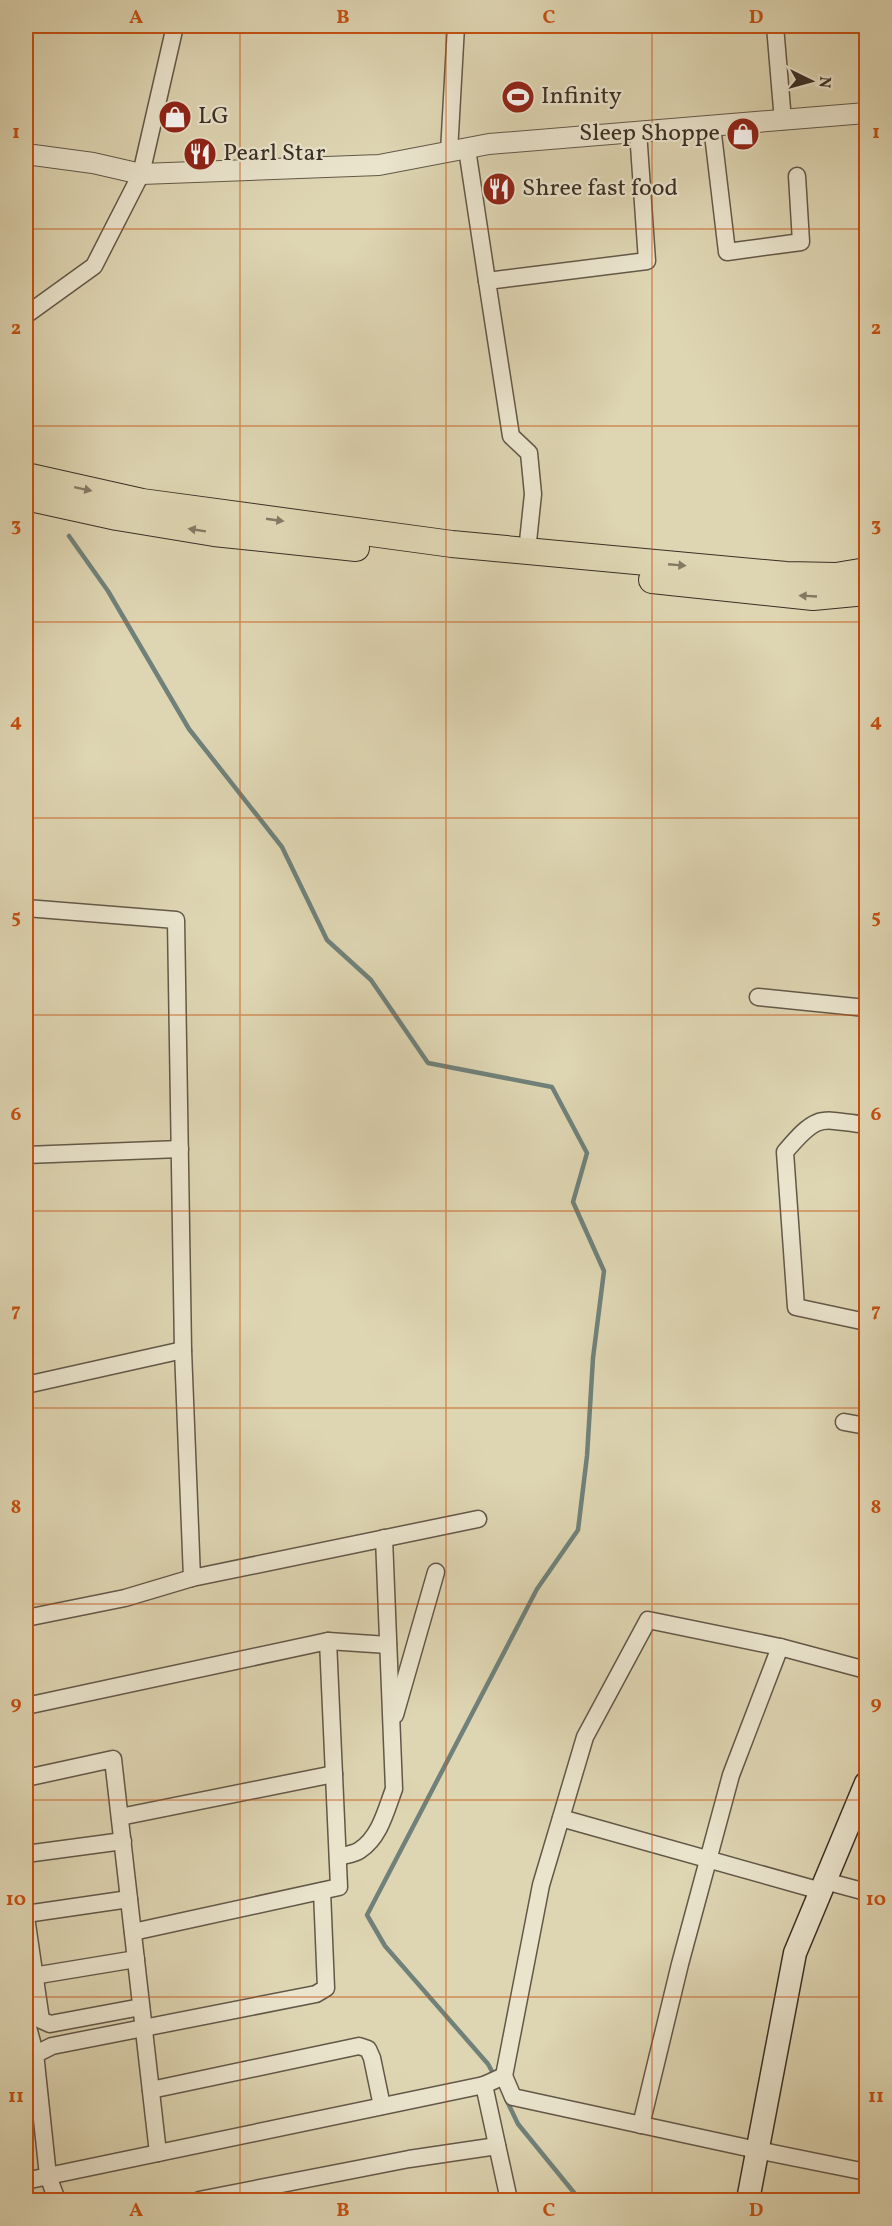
<svg xmlns="http://www.w3.org/2000/svg" width="892" height="2226" viewBox="0 0 892 2226" font-family="Vollkorn,serif">
	<style>
		.lines { fill: none; stroke-linecap: round; stroke-linejoin: round }
		.stream { stroke: #70817a; stroke-width: 4.5 }
		.minor-casing { stroke: #635848; stroke-width: 19 }
		.tertiary-casing { stroke: #635848; stroke-width: 22 }
		.secondary-casing { stroke: #3a2f25; stroke-width: 25 }
		.primary-casing { stroke: #3a2f25; stroke-width: 28 }
		.minor { stroke: #eae4cd; stroke-width: 16 }
		.tertiary { stroke: #eae4cd; stroke-width: 20 }
		.secondary { stroke: #eae4cd; stroke-width: 22 }
		.primary { stroke: #ded5b2; stroke-width: 26 }
		.oneway { fill: #847a64 }
		.grid { fill: none; stroke: #c55111; stroke-width: 1.5; stroke-opacity: 0.55 }
		.labels { text-anchor: middle; dominant-baseline: central; stroke-width: 4.5; stroke-linejoin: round; paint-order: stroke }
		.poi-label { font-size: 24px; fill: #3a2f25; stroke: #eae4cd; text-anchor: start }
		.neatline { fill: none; stroke: #c55111; stroke-width: 2 }
		.grid-label { font-size: 20px; text-anchor: middle; font-weight: bold; fill: #c55111 }
	</style>
	<rect width="100%" height="100%" fill="#ded5b2"/>
	<filter id="stains"><feTurbulence type="fractalNoise" baseFrequency=".00333" numOctaves="4"/><feColorMatrix values="0 0 0 0 .2 0 0 0 0 .09 0 0 0 0 .02 0 0 0 .5 -.17"/></filter>
	<radialGradient id="worn" r=".72"><stop offset=".6" stop-color="#630" stop-opacity="0"/><stop offset="1" stop-color="#630" stop-opacity=".3"/></radialGradient>
	<g class="lines">
		<g class="stream">
			<path d="M69,536L108,591L189,729L282,847L327,940L371,980L428,1063L552,1087L587,1153L573,1202L604,1271L593,1358L587,1456L578,1530L537,1589L367,1915L385,1946L488,2064L494,2075"/>
			<path d="M506,2099L518,2124L580,2200"/>
		</g>
		<g class="minor-casing">
			<g id="minor">
				<path d="M775,26L783,121"/>
				<path d="M712,126L727,252L801,242L797,176"/>
				<path d="M467,149L487,281L647,261L638,131"/>
				<path d="M449,152L456,26"/>
				<path d="M487,281L511,436L529,453L533,494L527,551"/>
				<path d="M26,315L94,266L141,174L175,26"/>
				<path d="M26,908L176,920L183,1350L192,1578L478,1519"/>
				<path d="M758,997L866,1008"/>
				<path d="M866,1125C819,1119 818,1113 785,1152L796,1307L866,1322"/>
				<path d="M26,1155L180,1149"/>
				<path d="M26,1385L183,1350"/>
				<path d="M844,1422L866,1426"/>
				<path d="M26,1618L125,1598L192,1578"/>
				<path d="M26,1706L328,1641L388,1645"/>
				<path d="M395,1715L436,1572"/>
				<path d="M26,1778L113,1759L158,2153"/>
				<path d="M120,1817L334,1774"/>
				<path d="M561,1818L821,1891"/>
				<path d="M26,1854L123,1841"/>
				<path d="M338,1857C345,1855 355,1854 360,1850C380,1837 386,1810 394,1789L384,1538"/>
				<path d="M825,1881L866,1892"/>
				<path d="M26,1914L129,1899"/>
				<path d="M26,1917L41,2020L50,2024L141,2007"/>
				<path d="M133,1932L339,1887L328,1641"/>
				<path d="M33,1976L136,1959"/>
				<path d="M26,2020L35,2053L48,2176L26,2181"/>
				<path d="M26,2059L52,2046L316,1994L326,1988L322,1891"/>
				<path d="M504,2076L541,1885L585,1737L648,1620L780,1647L866,1670"/>
				<path d="M151,2090L359,2046L368,2049L372,2058L382,2106"/>
				<path d="M641,2125L680,1964L731,1775L780,1647"/>
				<path d="M57,2200L48,2176L484,2085"/>
				<path d="M199,2200L409,2159L497,2146"/>
				<path d="M509,2200L484,2085L504,2076L513,2097L757,2150L866,2172"/>
			</g>
		</g>
		<g class="tertiary-casing">
			<path id="tertiary" d="M26,154L93,163L141,174L379,165L489,144L866,113"/>
		</g>
		<g class="secondary-casing">
			<path id="secondary" d="M748,2200L795,1953L866,1783"/>
		</g>
		<g class="primary-casing">
			<g id="primary">
				<path d="M26,476L142,502L452,544L786,575L836,576L866,571"/>
				<path d="M26,497L117,517L214,533L356,548"/>
				<path d="M652,580L813,597L866,592"/>
			</g>
		</g>
		<use href="#minor" class="minor"/>
		<use href="#tertiary" class="tertiary"/>
		<use href="#secondary" class="secondary"/>
		<use href="#primary" class="primary"/>
	</g>
	<defs><path id="oneway-solid" d="M-6-.8H1V-3.2L6.5 0L1 3.2V.8H-6Z" transform="scale(1.5)"/></defs>
	<g class="oneway">
		<use href="#oneway-solid" transform="translate(83 489) rotate(12)"/>
		<use href="#oneway-solid" transform="translate(275 520) rotate(8)"/>
		<use href="#oneway-solid" transform="translate(197 530) rotate(-171)"/>
		<use href="#oneway-solid" transform="translate(677 565) rotate(5)"/>
		<use href="#oneway-solid" transform="translate(808 596) rotate(-177)"/>
	</g>
	<path class="grid" d="M240,26V2200M446,26V2200M652,26V2200M26,229H866M26,426H866M26,622H866M26,818H866M26,1015H866M26,1211H866M26,1408H866M26,1604H866M26,1800H866M26,1997H866"/>
	<defs>
		<g id="stadium-disc" transform="scale(1.725)"><circle r="9.5" fill="#8f2418" stroke="#eae4cd"/><path d="M0-5a6.5 5 0 1 0 0 10a6.5 5 0 1 0 0-10ZM-3.5-1.8h7v3.6h-7Z" fill="#fff"/></g>
		<g id="shop-disc" transform="scale(1.725)"><circle r="9.5" fill="#8f2418" stroke="#eae4cd"/><path d="M-5-2.5h2.3a2.7 3.5 0 0 1 5.4 0H5L5.5 6h-11ZM-1.5-2.5h3a1.5 2.3 0 0 0-3 0Z" fill="#fff"/></g>
		<g id="restaurant-disc" transform="scale(1.725)"><circle r="9.5" fill="#8f2418" stroke="#eae4cd"/><path d="M-5-6h1v4h1v-4h1v4h1v-4h1v5L-1.5 .5V6h-2V.5L-5-1ZM5-6V6H3V1.5H1.5Q1.5-4 5-6Z" fill="#fff"/></g>
	</defs>
	<g fill-rule="evenodd">
		<use href="#stadium-disc" x="518" y="97"/>
		<use href="#shop-disc" x="175" y="117"/>
		<use href="#shop-disc" x="743" y="134"/>
		<use href="#restaurant-disc" x="200" y="154"/>
		<use href="#restaurant-disc" x="499" y="189"/>
	</g>
	<g class="labels">
		<g class="poi-label">
			<text x="541" y="97">Infinity</text>
			<text x="198" y="117">LG</text>
			<text x="720" y="134" text-anchor="end">Sleep Shoppe</text>
			<text x="223" y="154">Pearl Star</text>
			<text x="522" y="189">Shree fast food</text>
		</g>
	</g>
	<rect width="892" height="2226" fill="none" stroke="#ded5b2" stroke-width="66"/>
	<g transform="translate(811 81) rotate(95)" stroke="#eae4cd" stroke-width="4.5" paint-order="stroke">
	<path d="M0-4.5L10 22L0 15L-10 22Z" fill="#3a2f25"/>
	<text y="-9" font-size="16" font-weight="bold" text-anchor="middle" fill="#3a2f25">N</text>
	</g>
	<rect x="33" y="33" width="826" height="2160" class="neatline"/>
	<g class="grid-label">
		<text x="136" y="23">A</text>
		<text x="343" y="23">B</text>
		<text x="549" y="23">C</text>
		<text x="756" y="23">D</text>
		<text x="16" y="138">1</text>
		<text x="876" y="138">1</text>
		<text x="16" y="334">2</text>
		<text x="876" y="334">2</text>
		<text x="16" y="531">3</text>
		<text x="876" y="531">3</text>
		<text x="16" y="727">4</text>
		<text x="876" y="727">4</text>
		<text x="16" y="923">5</text>
		<text x="876" y="923">5</text>
		<text x="16" y="1120">6</text>
		<text x="876" y="1120">6</text>
		<text x="16" y="1316">7</text>
		<text x="876" y="1316">7</text>
		<text x="16" y="1513">8</text>
		<text x="876" y="1513">8</text>
		<text x="16" y="1709">9</text>
		<text x="876" y="1709">9</text>
		<text x="16" y="1905">10</text>
		<text x="876" y="1905">10</text>
		<text x="16" y="2102">11</text>
		<text x="876" y="2102">11</text>
		<text x="136" y="2216">A</text>
		<text x="343" y="2216">B</text>
		<text x="549" y="2216">C</text>
		<text x="756" y="2216">D</text>
	</g>
	<rect width="100%" height="100%" filter="url(#stains)"/>
	<rect width="100%" height="100%" fill="url(#worn)"/>
</svg>
